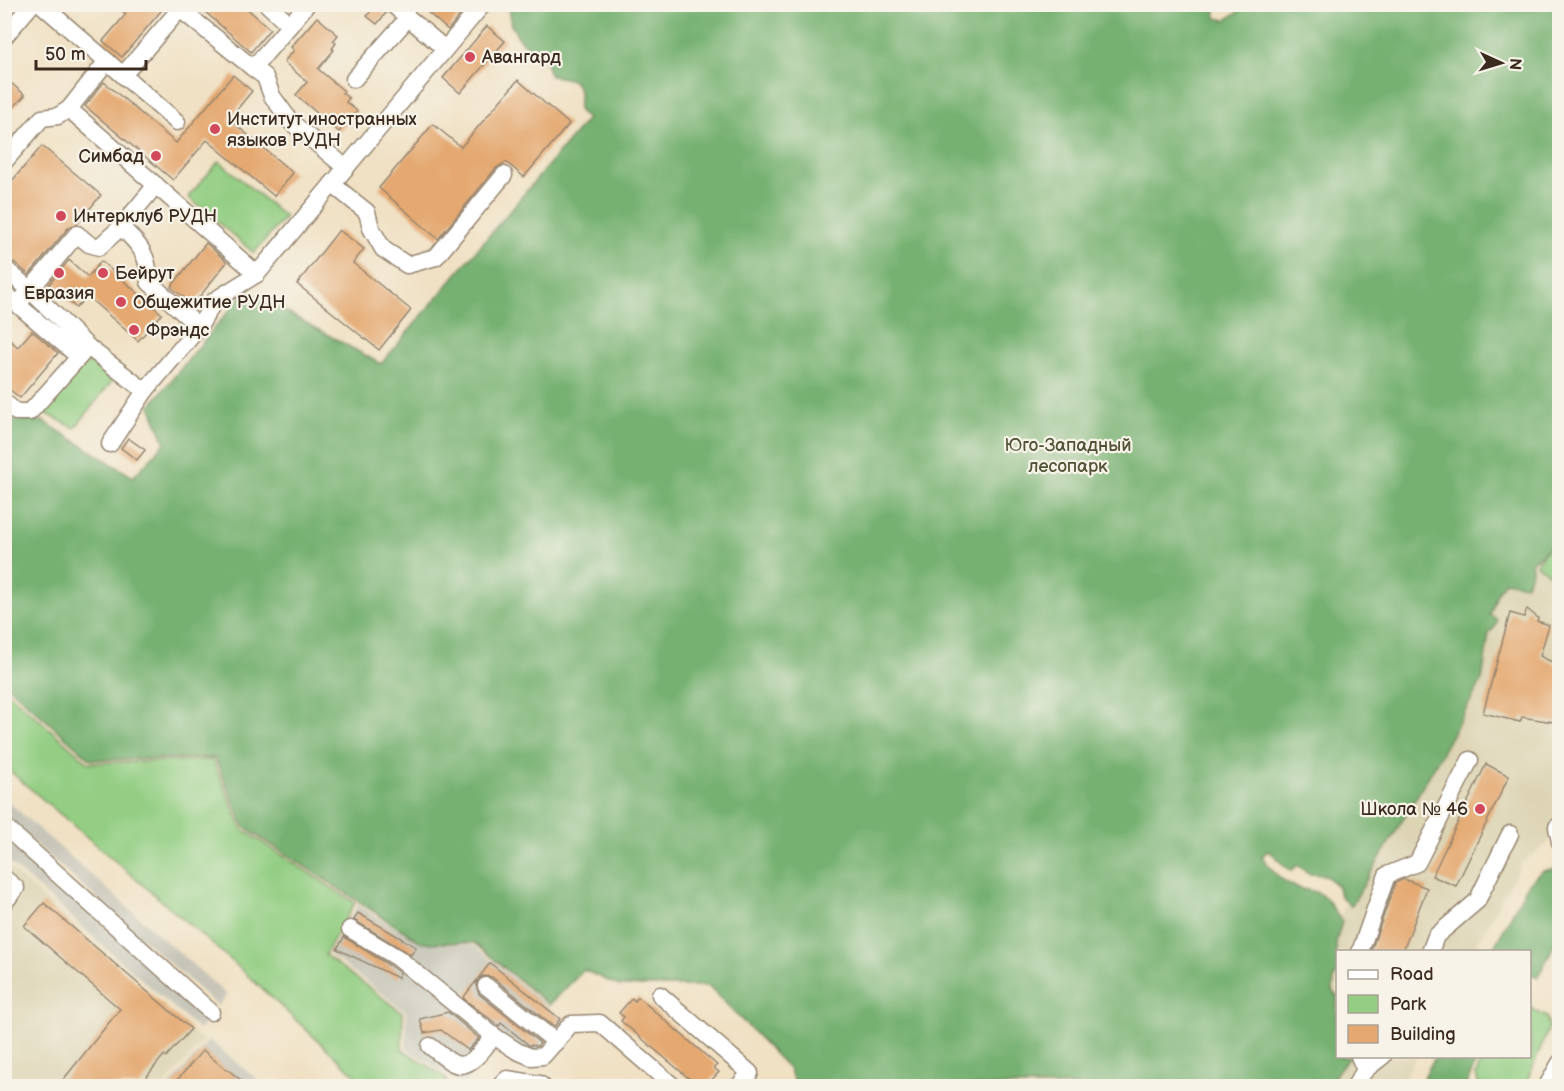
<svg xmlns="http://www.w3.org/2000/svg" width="1564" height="1091" viewBox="0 0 1564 1091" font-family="'Balsamiq Sans',sans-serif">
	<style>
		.built { fill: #ddd4b4 }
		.industrial { fill: #c6c5b8 }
		.green { fill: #93ce83; stroke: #677c50; stroke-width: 1.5 }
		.forest { fill: #76b171; stroke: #586e48; stroke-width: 1.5 }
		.building { fill: #e4a870 }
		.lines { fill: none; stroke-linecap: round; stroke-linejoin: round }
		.minor-casing { stroke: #968671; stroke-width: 19 }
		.minor { stroke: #fff; stroke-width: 16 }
		.poi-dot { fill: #d1495b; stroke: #f7f3e8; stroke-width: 2 }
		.labels { text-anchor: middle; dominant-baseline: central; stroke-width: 4.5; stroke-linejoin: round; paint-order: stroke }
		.poi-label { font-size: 18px; fill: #3b2a1e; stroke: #f7f3e8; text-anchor: start }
		.park-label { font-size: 18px; fill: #515337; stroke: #f7f3e8 }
	</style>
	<rect width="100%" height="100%" fill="#f7f3e8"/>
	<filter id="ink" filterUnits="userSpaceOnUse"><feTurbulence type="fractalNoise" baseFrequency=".0167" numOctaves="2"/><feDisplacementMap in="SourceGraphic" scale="12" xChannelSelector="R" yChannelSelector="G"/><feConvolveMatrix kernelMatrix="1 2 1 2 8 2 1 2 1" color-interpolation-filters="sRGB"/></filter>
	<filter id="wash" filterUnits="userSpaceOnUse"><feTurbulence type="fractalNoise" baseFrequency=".008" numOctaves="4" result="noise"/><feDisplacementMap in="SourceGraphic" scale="24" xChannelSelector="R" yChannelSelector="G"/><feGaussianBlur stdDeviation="1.35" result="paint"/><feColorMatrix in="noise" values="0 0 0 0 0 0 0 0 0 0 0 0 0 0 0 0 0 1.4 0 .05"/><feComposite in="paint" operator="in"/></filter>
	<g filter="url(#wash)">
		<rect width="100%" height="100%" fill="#f0e1c4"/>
		<g class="built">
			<path d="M1559,499L1560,787L1557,790V827L1549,842L1521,864L1473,951L1338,952V1056L1416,1057L1400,1086H1333L1317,1073L1332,933L1508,558Z"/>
			<path d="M4,863L203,1041L164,1086H5Z"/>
		</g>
		<g class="industrial">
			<path d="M5,799L227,995L218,1006L5,817Z"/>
			<path d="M5,839L209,1019L199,1030L5,859Z"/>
			<path d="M358,905L422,944L473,945L566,1022L536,1052L499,1045L462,1085L406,1048V1012L329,954Z"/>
			<path d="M209,1040L260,1082L256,1086H169Z"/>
		</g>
		<g class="green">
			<path d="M219,161L285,217L254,253L188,197Z"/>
			<path d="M88,361L113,380L75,428L42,412Z"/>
			<path d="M1559,533V581L1536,564Z"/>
			<path d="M4,689L89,763L213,760L242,829L355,903L325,955L403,1013L402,1049L446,1078L447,1086H367L232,961L5,767Z"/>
			<path d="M1530,1008L1547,1017L1549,1028L1525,1086H1479L1476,1075L1483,1057L1530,1056Z"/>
		</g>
		<g class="forest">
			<path d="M1215,4L1216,18L1226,20L1249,4L1559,5L1560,520L1554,524C1553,546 1548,550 1531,562L1532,570L1526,585L1505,581L1497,593L1490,615L1497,619L1495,627L1489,633L1482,680L1429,776L1351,906L1340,896L1338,887L1326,875L1310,874L1297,865L1292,871C1281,867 1279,856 1268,851L1262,856C1270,870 1280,880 1295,887C1306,891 1317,889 1326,898C1332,905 1335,914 1342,921L1336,943L1337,975L1334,976L1333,991L1337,996L1338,1056L1349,1057L1337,1072L1331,1086H813L795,1083L789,1069L709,986H619L584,970L549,1005L474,943H422L244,827L215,758L91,760L5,684V414L11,419L43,421L133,477L165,443L150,406L246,290L381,364L587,119L578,110C582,83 578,78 550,76L545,58L522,43L511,25L508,8L510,5Z"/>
			<path d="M1559,868V935L1538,977L1530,973V952L1492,951L1528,884L1542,871Z"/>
			<path d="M1435,1057H1478L1466,1086H1419Z"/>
		</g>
		<g id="blocks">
			<g class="building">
				<path d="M115,4H167L122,57L103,41L126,14Z"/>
				<path d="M196,4H242L270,29L251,52Z"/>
				<path d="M376,4L386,13L377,24L367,16Z"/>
				<path d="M418,4H469L448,30Z"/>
				<path d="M317,17L338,35L333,41L336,43L332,49L334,50L318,69L344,91L342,93L349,98L346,102L357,111L339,132L296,95L307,82L284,62L294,50L291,47Z"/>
				<path d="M487,26L505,41L460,93L443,78Z"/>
				<path d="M233,75L252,91L229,119L293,173L274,196L207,140L173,180L85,106L104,82L176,143Z"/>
				<path d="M4,77L25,95L4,118Z"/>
				<path d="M518,80L569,124L524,177L506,162L496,168L438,239L379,188L433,124L461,147Z"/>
				<path d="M42,146L101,195L77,224L69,227L29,275L15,263L4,258V190Z"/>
				<path d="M339,230L364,249L353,263L411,310L379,350L297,284Z"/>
				<path d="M206,243L227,262L193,305L171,287Z"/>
				<path d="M69,260L88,277L101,261L162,314L138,341L87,296L76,308L49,284Z"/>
				<path d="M32,331L58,353L20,398L4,385V335L18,347Z"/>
				<path d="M128,438L145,450L137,460L121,448Z"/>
				<path d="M1527,609L1538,618L1537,621L1549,625L1540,656L1560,666V723L1522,717L1520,722L1483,713L1510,613L1524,617Z"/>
				<path d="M1486,764L1509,776L1456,886L1432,876Z"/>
				<path d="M1404,879L1427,888L1403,951H1371L1395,883Z"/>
				<path d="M44,903L191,1029L166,1057L164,1055L139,1086H70L63,1080L120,1009L24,926Z"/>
				<path d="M358,913L416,947L411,955L354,920Z"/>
				<path d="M344,937L392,967L400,973L398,978L337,949Z"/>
				<path d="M490,963L560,1019L554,1027L492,977L483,976L478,979L476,985L479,994L540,1043L538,1046L529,1045L501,1023L499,1026L463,998Z"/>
				<path d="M638,997L717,1065L714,1068L719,1072L706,1086H698L621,1021L624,1017L619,1013L632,998L635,1001Z"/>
				<path d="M448,1012L479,1038L468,1050L441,1030L424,1033L420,1019Z"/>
				<path d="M203,1050L226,1070L227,1069L248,1086H172Z"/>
			</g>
		</g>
	</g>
	<g filter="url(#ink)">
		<use href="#blocks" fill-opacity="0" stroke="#968671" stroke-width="1.5"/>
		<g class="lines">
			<g class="minor-casing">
				<g id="minor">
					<path d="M41,4L177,122"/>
					<path d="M392,4L445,49"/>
					<path d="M290,25L307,4"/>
					<path d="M4,37L32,4"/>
					<path d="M253,68L265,77L272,96L291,122L346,168"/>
					<path d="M123,75L180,9L253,68L290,25L267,4"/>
					<path d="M354,79L408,18"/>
					<path d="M69,109L257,274"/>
					<path d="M4,162L42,118L58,116L69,109L107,61"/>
					<path d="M332,184L367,212L371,228L383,249L407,265L436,257L504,175"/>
					<path d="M121,227L156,185"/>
					<path d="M4,268L29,289L88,347"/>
					<path d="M4,293L79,357"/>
					<path d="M18,304L77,234L89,244L99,247L121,227C140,245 149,255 149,282L199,327"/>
					<path d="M4,402L16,412H30L88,347L145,391L199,327L215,300L257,274L483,4"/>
					<path d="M110,444L145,391"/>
					<path d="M4,826L211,1012"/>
					<path d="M1557,827L1560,842"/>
					<path d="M4,878L16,888L4,903"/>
					<path d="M350,929L398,958L494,1036L517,1051L531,1057L543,1056L571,1024L600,1023L673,1086"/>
					<path d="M1360,952L1387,875L1417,863L1470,760"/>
					<path d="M1430,952L1436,936L1477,901L1510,834"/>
					<path d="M486,986L556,1042"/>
					<path d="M660,995L750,1073L739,1086"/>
					<path d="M430,1046C437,1051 445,1059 453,1063C470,1072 485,1046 494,1036"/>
					<path d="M1365,1070L1383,1056"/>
					<path d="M500,1086L507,1079L539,1084L542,1086"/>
					<path d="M1355,1086L1365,1070L1359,1056"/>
					<path d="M1547,1086L1560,1063"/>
				</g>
			</g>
			<use href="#minor" class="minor"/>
		</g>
	</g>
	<g class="poi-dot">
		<circle cx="470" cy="57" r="6"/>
		<circle cx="215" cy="129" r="6"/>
		<circle cx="156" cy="156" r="6"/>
		<circle cx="61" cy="216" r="6"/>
		<circle cx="59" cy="273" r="6"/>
		<circle cx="103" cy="273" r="6"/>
		<circle cx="121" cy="302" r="6"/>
		<circle cx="134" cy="330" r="6"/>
		<circle cx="1480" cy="809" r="6"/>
	</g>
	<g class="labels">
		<g class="poi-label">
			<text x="482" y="57">Авангард</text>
			<text x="227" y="119">Институт иностранных<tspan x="227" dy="21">языков РУДН</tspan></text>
			<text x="144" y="156" text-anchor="end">Симбад</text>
			<text x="73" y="216">Интерклуб РУДН</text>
			<text x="115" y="273">Бейрут</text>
			<text x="59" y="293" text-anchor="middle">Евразия</text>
			<text x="133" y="302">Общежитие РУДН</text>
			<text x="146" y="330">Фрэндс</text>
			<text x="1468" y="809" text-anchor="end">Школа № 46</text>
		</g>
		<g class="park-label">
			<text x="1068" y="445">Юго-Западный<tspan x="1068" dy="21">лесопарк</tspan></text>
		</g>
	</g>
	<rect width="1564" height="1091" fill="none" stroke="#f7f3e8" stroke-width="24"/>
	<rect x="1336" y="950" width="195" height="108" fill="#f7f3e8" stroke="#aca397" stroke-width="1.5"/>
	<rect x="1348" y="970" width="30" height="9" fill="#ffffff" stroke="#aca397" stroke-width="1.5"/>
	<text x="1390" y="980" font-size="18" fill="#3b2a1e">Road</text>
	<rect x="1348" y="995" width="30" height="18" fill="#93ce83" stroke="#aca397" stroke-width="1.5"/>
	<text x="1390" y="1010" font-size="18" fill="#3b2a1e">Park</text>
	<rect x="1348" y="1025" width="30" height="18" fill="#e4a870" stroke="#aca397" stroke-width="1.5"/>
	<text x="1390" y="1040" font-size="18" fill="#3b2a1e">Building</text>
	<g transform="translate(1501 63) rotate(94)" stroke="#f7f3e8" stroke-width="4.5" paint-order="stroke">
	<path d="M0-4.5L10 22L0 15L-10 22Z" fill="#3b2a1e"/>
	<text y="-9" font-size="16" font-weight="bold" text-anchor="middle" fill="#3b2a1e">N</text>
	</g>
	<path d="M36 60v9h110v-9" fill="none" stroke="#3b2a1e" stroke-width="3"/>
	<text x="45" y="60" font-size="18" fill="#3b2a1e" stroke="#f7f3e8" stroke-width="4.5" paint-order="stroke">50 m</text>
</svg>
